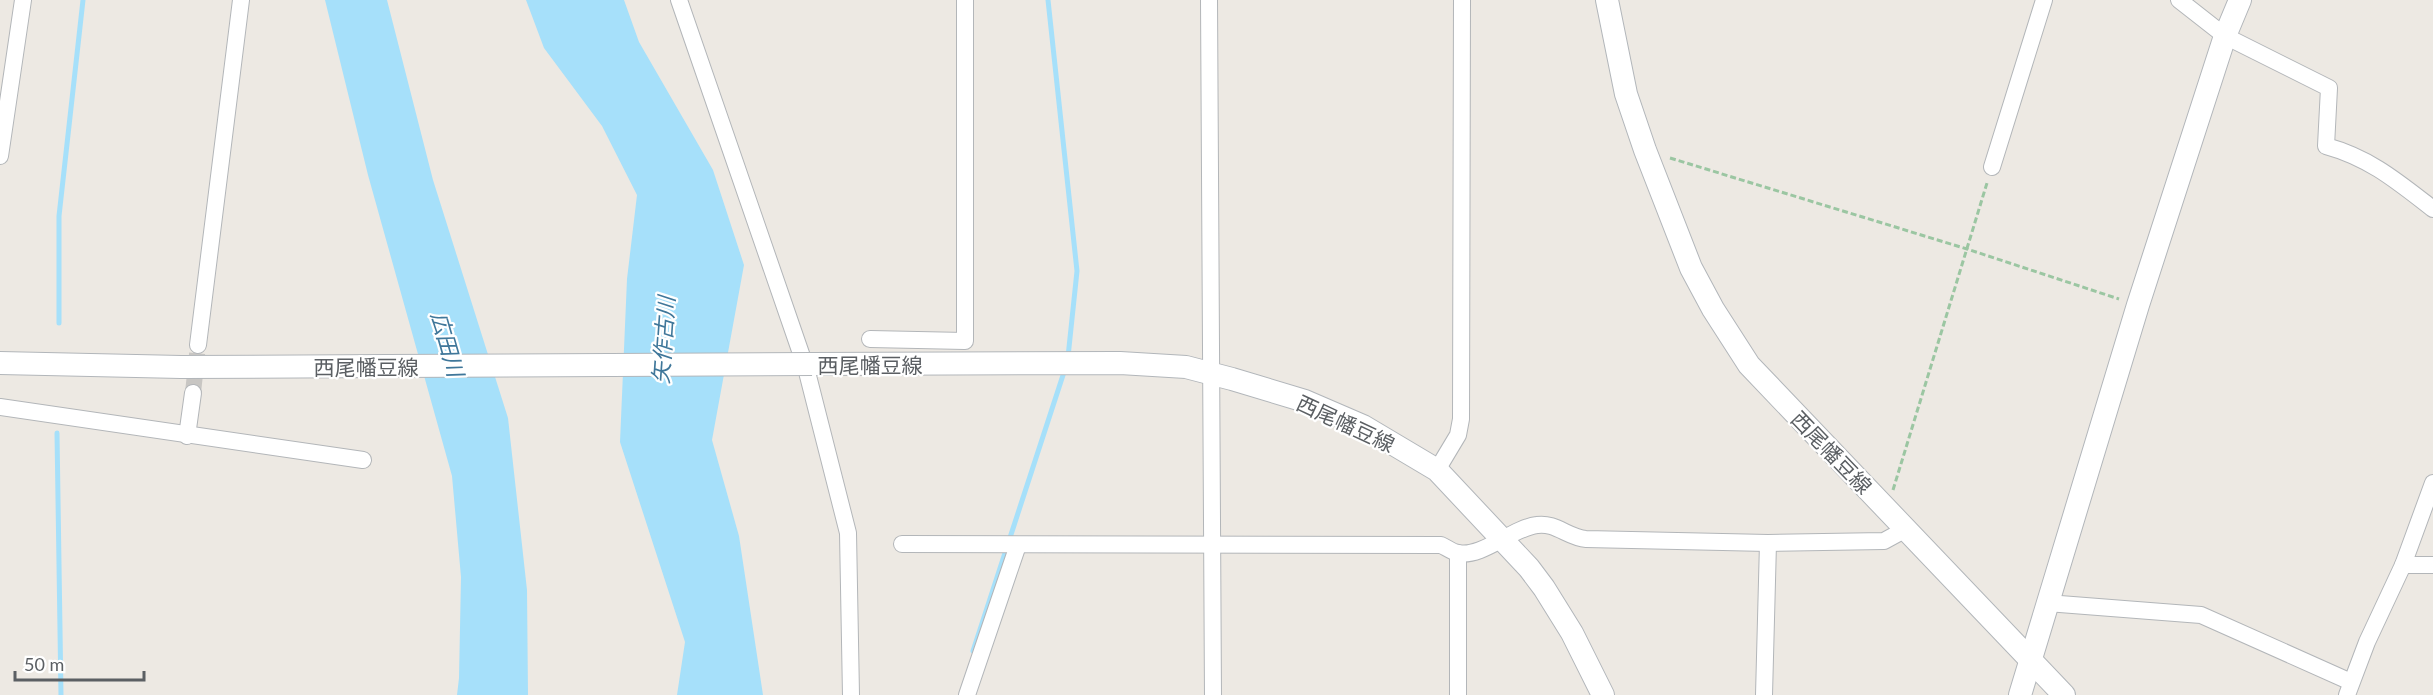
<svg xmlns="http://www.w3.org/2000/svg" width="2433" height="695" viewBox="0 0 2433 695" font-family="Lato,'Noto Sans JP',sans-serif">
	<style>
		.water { fill: #a6e0fa }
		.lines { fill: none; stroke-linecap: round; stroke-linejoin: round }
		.stream { stroke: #a6e0fa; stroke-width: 5 }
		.street-tunnel { stroke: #c8c6c3; stroke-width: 16; stroke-dasharray: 16 8; stroke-linecap: butt }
		.street-casing { stroke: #b3b6b9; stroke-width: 18 }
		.secondary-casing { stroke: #b2b6ba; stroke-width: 24 }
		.path { stroke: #9bc6a2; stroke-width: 3; stroke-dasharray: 6 3; stroke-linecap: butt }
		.street { stroke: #fff; stroke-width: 16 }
		.secondary { stroke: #fff; stroke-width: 22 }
		.secondary-bridge-casing { stroke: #b2b6ba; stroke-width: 24; stroke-linecap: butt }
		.secondary-bridge { stroke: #fff; stroke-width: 22 }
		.labels { text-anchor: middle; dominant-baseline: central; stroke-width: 4.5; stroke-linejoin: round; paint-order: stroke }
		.street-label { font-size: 21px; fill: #5b5f63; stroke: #fff }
		.water-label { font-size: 22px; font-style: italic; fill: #3f779a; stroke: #fff }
	</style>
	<rect width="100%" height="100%" fill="#ede9e3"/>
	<g class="water">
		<path d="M325,0H387L433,180L508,418L527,590L528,695H457L459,678L461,577L452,476L368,175Z"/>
		<path d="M526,0H624L639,42L713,170L744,265L712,440L739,536L763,695H677L685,642L620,442L627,279L637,195L602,126L544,48Z"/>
	</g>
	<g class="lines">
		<g class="stream">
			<path d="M1048,0L1077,271L1068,357"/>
			<path d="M59,323V216L83,0"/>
			<path d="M57,433L61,695"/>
			<path d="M973,651L1065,369"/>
		</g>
		<path class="street-tunnel" d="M193,393L198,345"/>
		<g class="street-casing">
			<g id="street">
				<path d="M679,0L806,368L848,533L851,695"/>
				<path d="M1209,0L1213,695"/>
				<path d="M2179,0L2225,36L2329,88L2326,146C2370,158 2398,182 2433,209"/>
				<path d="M0,156L23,0"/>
				<path d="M1992,167L2044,0"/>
				<path d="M870,339L965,341V0"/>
				<path d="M198,345L241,0"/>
				<path d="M0,407L363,460"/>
				<path d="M187,436L193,393"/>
				<path d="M1437,470L1458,435L1461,419L1462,0"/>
				<path d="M902,544L1441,545C1446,547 1452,552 1458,553C1482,558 1512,528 1537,525C1555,522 1569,538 1586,539L1768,543L1884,541L1906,529"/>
				<path d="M1458,553V695"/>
				<path d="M2403,565H2433"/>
				<path d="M2047,603L2201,615L2351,682"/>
				<path d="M967,695L1018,545"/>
				<path d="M1764,695L1768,543"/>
				<path d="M2347,695L2367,642L2403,565L2433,483"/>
			</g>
		</g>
		<g class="secondary-casing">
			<g id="secondary">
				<path d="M1607,0L1626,94L1645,150L1691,268L1713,309L1749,365L2064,695"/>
				<path d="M0,363L181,367L388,366"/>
				<path d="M812,364L1120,363L1186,367L1232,379L1305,401L1363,426L1437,470L1529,568L1544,588L1572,633L1603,695"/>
				<path d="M2020,695L2138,305L2225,36L2240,0"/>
			</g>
		</g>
		<g class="path">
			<path d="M1670,158L1967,249L2119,299"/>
			<path d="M1893,490L1987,183"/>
		</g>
		<use href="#street" class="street"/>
		<use href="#secondary" class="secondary"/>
		<g class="secondary-bridge-casing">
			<path id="secondary-bridge" d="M388,366L812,364"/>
		</g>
		<use href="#secondary-bridge" class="secondary-bridge"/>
	</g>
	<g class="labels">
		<g class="street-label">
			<text x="870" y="364">西尾幡豆線</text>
			<text x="366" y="366">西尾幡豆線</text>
			<text transform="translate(1346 423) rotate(25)">西尾幡豆線</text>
			<text transform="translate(1832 452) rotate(46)">西尾幡豆線</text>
		</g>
		<g class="water-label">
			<text transform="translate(663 340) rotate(-86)">矢作古川</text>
			<text transform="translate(448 344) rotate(74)">広田川</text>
		</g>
	</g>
	<path d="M15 671v9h129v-9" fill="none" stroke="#5b5f63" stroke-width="3"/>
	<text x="24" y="671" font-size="18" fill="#5b5f63" stroke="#ffffff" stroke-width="4.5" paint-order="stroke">50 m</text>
</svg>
